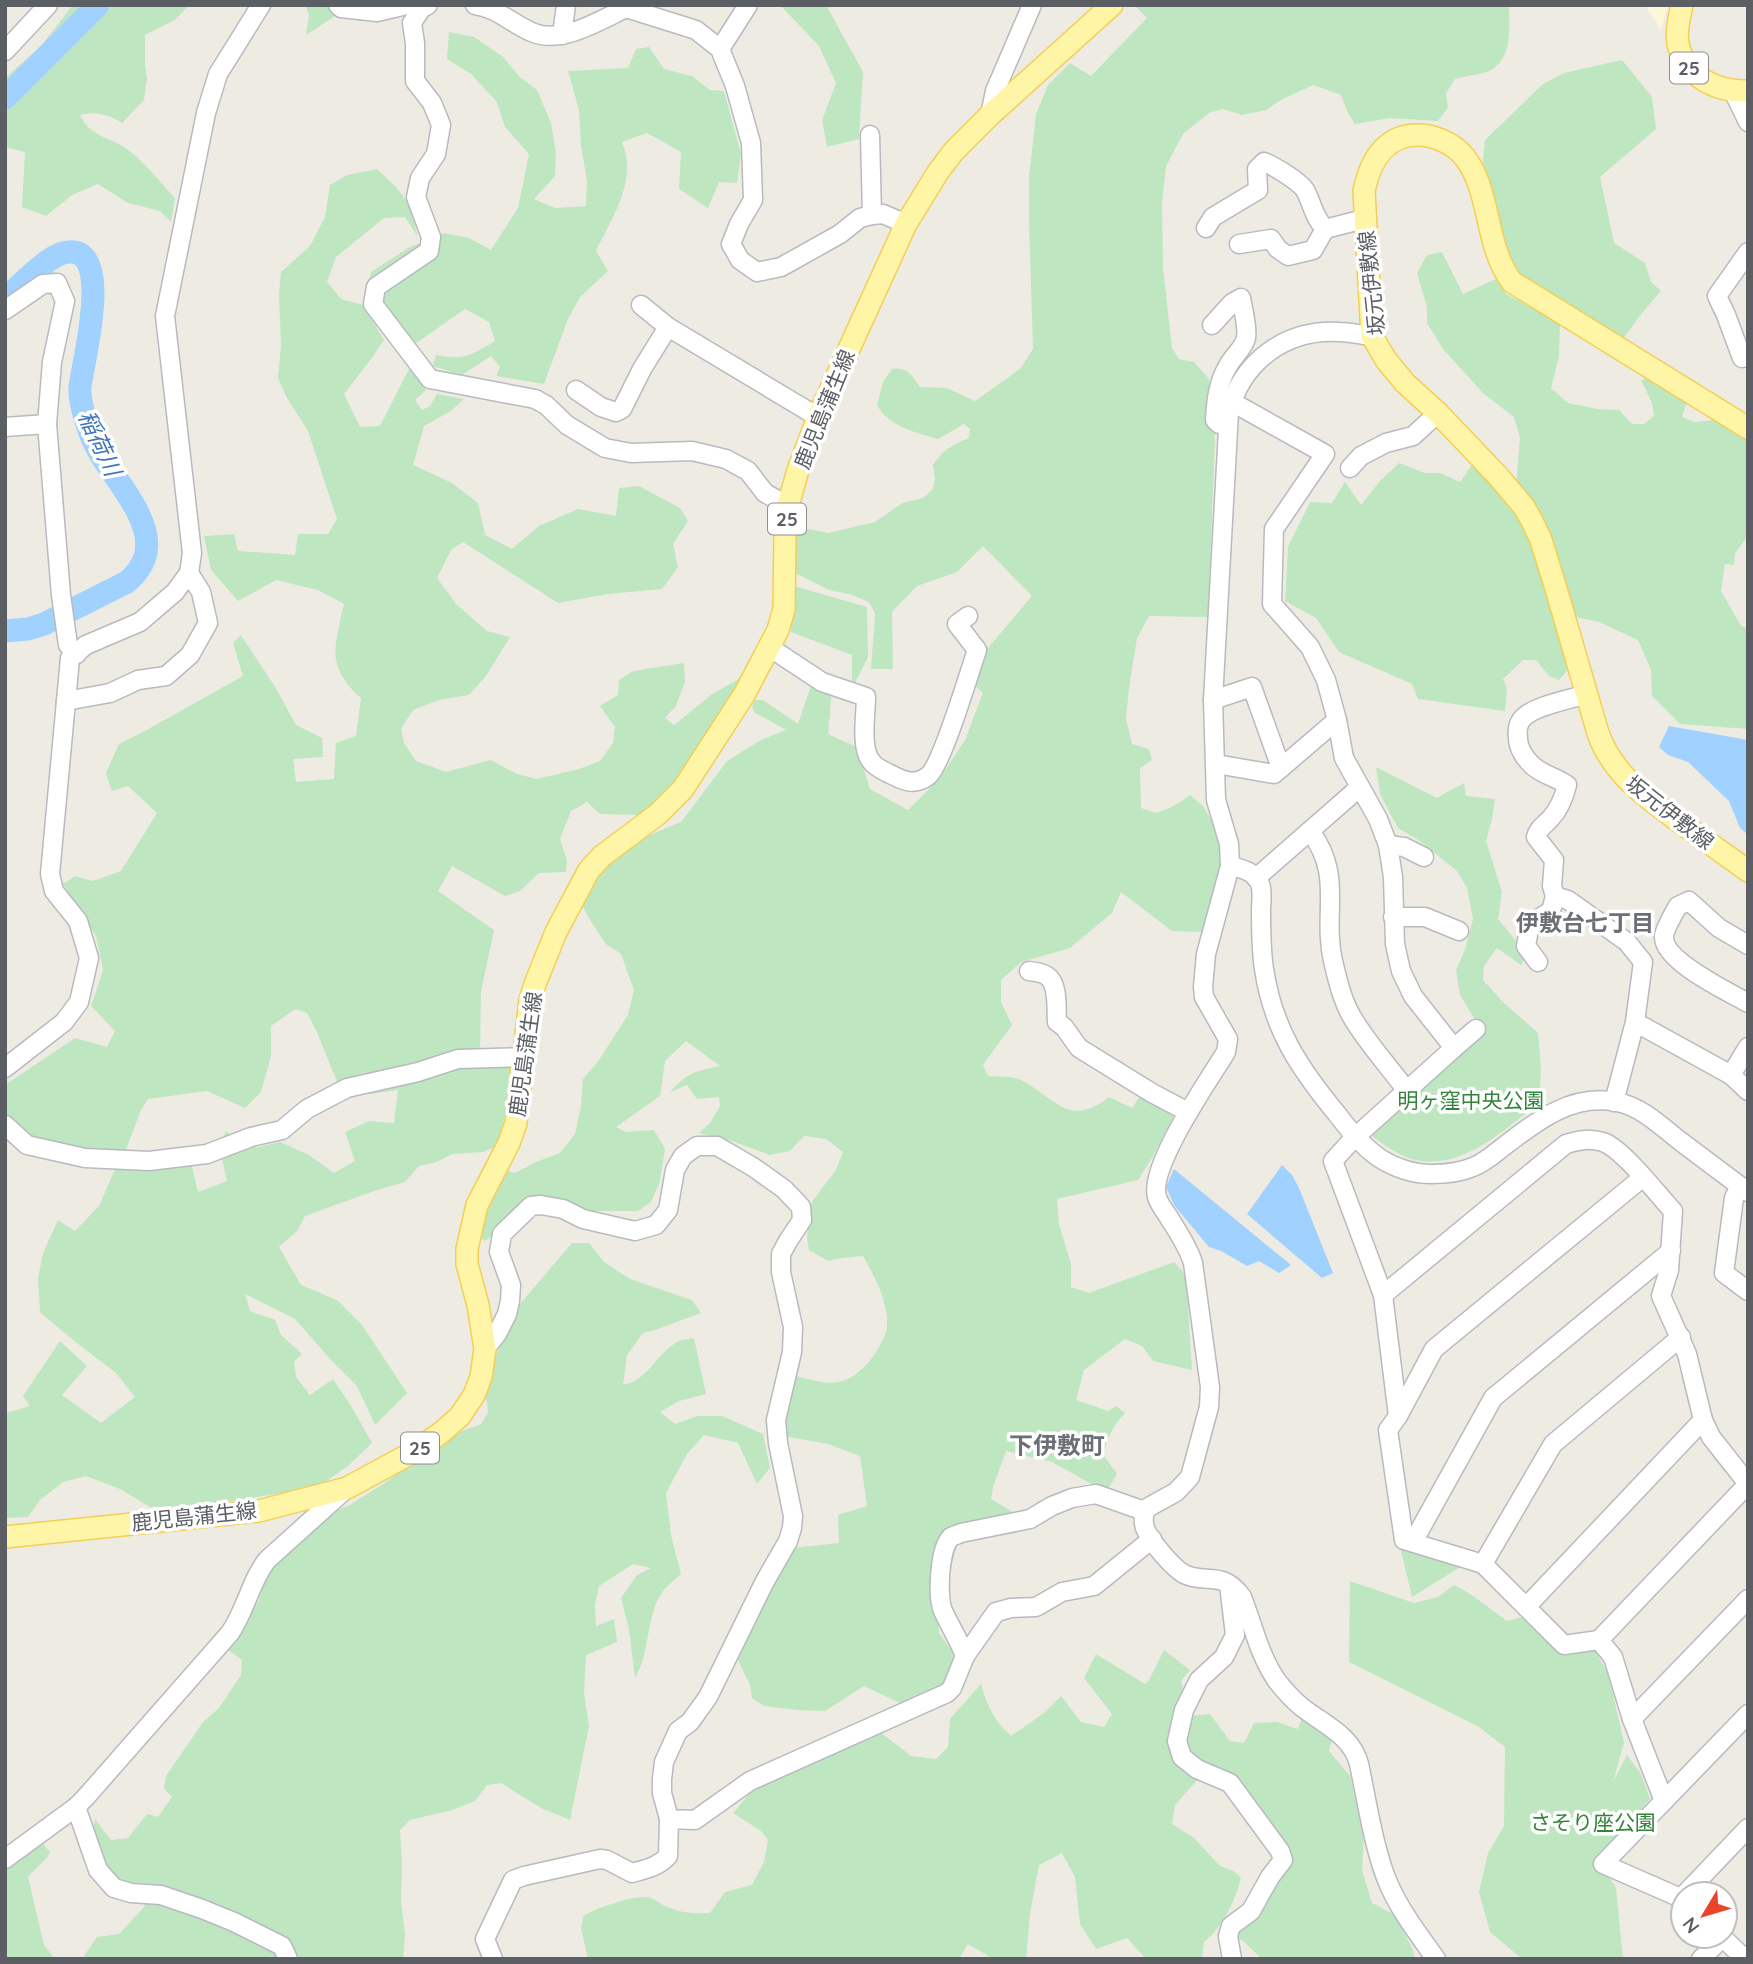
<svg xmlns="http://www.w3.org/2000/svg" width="1753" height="1964" viewBox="0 0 1753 1964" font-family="Quicksand,'Noto Sans JP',sans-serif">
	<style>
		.commercial { fill: #fef7d7 }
		.green { fill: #bee6c0 }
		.water { fill: #a1d1ff }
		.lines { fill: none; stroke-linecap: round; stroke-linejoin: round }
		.river { stroke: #a1d1ff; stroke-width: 23 }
		.minor-casing { stroke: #b8babf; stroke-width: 21 }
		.major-casing { stroke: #f3cf56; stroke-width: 24 }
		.minor { stroke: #fff; stroke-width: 18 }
		.major { stroke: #fff5a6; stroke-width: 21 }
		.labels { text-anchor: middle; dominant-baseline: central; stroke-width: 7; stroke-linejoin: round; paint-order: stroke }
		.shield { fill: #fff; stroke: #8c8e92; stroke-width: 2 }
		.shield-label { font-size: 19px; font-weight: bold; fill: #5b5e63 }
		.street-label { font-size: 21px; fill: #5b5e63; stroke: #fff }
		.park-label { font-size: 21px; fill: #33833b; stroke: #fff }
		.water-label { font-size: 23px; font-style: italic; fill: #4076bb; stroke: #fff }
		.neighbourhood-label { font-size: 23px; font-weight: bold; fill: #6c7075; stroke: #fff }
		.quarter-label { font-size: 24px; font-weight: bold; fill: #6c7075; stroke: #fff }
	</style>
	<rect width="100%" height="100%" fill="#eeece2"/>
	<path class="commercial" d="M1645,5H1668L1661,30Z"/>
	<g class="green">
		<path d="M73,5H189L175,20L145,35V66L147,78L144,100L122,123C108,114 95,111 80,115C89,135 107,137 124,147C141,158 161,183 175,198L171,222L160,211L128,203L98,184L72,195L46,216L22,207L25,152L5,147V78L41,46Z"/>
		<path d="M305,5H352L306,35L309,15Z"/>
		<path d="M780,5H826L863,72L859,139L827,147L822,120L836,83L819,46Z"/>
		<path d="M1134,5H1509C1509,27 1513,54 1493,69C1486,74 1464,76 1455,79L1446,93L1448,107L1438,121L1390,118L1355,124L1347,111L1341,95L1313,85L1281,100L1266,110L1242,115L1223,109L1209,113L1183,134L1166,166L1162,203L1163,268L1172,348L1179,359L1194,362L1209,379V395L1215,440L1208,617L1149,616L1137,638L1129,688L1126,719L1132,744L1149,749L1152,760L1140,768L1141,808L1156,813L1174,806L1190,795L1203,806L1214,824L1222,853L1217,880L1202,932L1172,931L1121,892L1112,913L1070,948L1021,962L1001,980V1002L1012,1025L983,1065L988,1076C998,1077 1012,1076 1021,1080C1056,1098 1068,1129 1109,1097L1132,1108L1143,1092L1174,1115L1152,1158L1138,1180L1057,1199L1059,1224L1071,1264V1287L1089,1293L1174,1262L1186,1275L1192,1370L1153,1361L1142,1346L1125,1339L1084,1370L1076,1400L1108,1411L1116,1406L1125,1413C1112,1428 1107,1436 1104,1456L1117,1474L1106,1492L1052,1462L1006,1451L993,1487L991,1499L1018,1515L949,1529L943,1533L935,1559L933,1588L939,1633L952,1651L954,1665L946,1680L931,1693L900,1703L864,1686L825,1711L797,1710L764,1706L752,1698L750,1685L736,1656L746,1633L793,1548L839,1543L838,1515L867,1506L860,1456L828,1444L784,1436L783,1403L796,1376C810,1379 825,1385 839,1382C861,1377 879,1352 886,1332C888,1325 887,1313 885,1306C881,1288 872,1272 863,1256L842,1258L828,1261L809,1250L807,1238L810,1209L813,1200L836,1170L843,1152L826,1139L804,1136L790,1151L770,1155L732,1141L699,1133L710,1123L720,1106L719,1097L697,1099L687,1085L670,1092C690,1071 693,1072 720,1066L686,1041L665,1061L660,1096L616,1127L626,1132L654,1130L665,1149L660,1181L651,1202L638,1211H586L527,1200C518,1207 508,1213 500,1223C495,1231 494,1236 485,1241L476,1235L479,1217L503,1169L515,1173L536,1162L560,1153L575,1134L581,1106L583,1079L599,1060L628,1015L634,990L621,954L606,944L590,920L579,900L590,881L631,843L681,822L727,761L761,740L786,730L754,712L752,707L755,700H763L798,724L813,680L832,690L828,734L861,749L864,755L862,764L870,789L908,810L940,778L965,740L983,693L971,682L988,648L1032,596L983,546L957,572L917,586L892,612L893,669H871L875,614L869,602L849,594L829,590L795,573L794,526L828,533L875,522L902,503L923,498L933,489L935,478L933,465C943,450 953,444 969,438L970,429L964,424L938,439C915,432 889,427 877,405L883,382L892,369C907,366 912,375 920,387L947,388L975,401L1020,369L1033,349L1029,221V177L1036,114L1048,85L1070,63L1091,76L1147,18Z"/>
		<path d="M449,32L474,37L502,56L520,77L537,90L551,123L556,152L555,176L534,199L555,208L586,206L587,181L581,146L579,110L568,71L628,68L636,49L649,47L664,69L692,76L710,90L724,91L741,154L737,183L719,182L708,208L679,189L681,152L647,133L622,142C638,180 612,218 596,251L608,271L580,297L568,319L544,384L496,376L500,367L491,356L462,375L433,366L436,355C465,361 471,355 495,341L489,322L465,309L415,344L367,287L371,272L408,248L444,233L469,238L491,250L518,208L529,154L505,127L497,102L471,74L447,59Z"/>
		<path d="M1622,60L1652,97L1656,129L1600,177L1614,243L1645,263L1651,282L1661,291L1642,313L1623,339L1507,266L1488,214L1483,160L1485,140L1543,84L1564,73Z"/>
		<path d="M377,169L396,187L409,204L418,237L405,217L384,218L336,257L327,282L341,299L363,305L384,340L371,359L344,394L360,427L380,426L410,367L426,390L415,400L422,410L430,406L437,394L464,399L451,411L424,426L413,465L452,483L478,503L485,535L512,549L539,526L578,509L616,516L619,488L639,486L680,508L688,521L673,544L678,567L662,589L608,594L558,603L463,542L451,550L437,578L456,604L487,631L510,637L486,676L469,695L439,700L413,710L401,729L404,743L416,761L446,772L491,760L517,774L537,779L579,769L600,761L613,743L615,727L600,706L618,695L619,680L633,671L684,663L685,682L676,706L665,718L674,725L711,695L749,673L680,780L643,815L600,814L587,802L571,811L560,839L567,861L566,872L539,873L520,891L505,896L452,866L438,891L494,930L481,991L480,1053L517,1068L497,1146L483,1152L453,1154L436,1162L419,1166L405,1182L377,1190L305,1216L298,1230L279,1247L301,1285L337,1300L362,1325L407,1393L375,1425L357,1386L332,1361L295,1319L245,1294L250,1311L275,1320L281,1335L302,1354L294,1362L296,1377L310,1395L333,1379L351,1406L372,1443L348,1466L318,1487L202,1506L150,1507L120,1489L86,1476L63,1482L40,1500L28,1517L5,1518V1413L30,1406L23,1396L60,1341L87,1366L62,1395L101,1423L135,1397L116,1373L73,1340L40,1312L38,1278L43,1253L58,1220L75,1231L99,1206L116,1167L189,1154L198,1192L227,1181L219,1146L226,1131L239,1144L259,1147L280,1142L309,1155L334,1173L355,1161L345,1132L369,1121L394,1123L398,1090L370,1094L365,1072L338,1084L316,1030L307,1013L295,1009L271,1026V1056L261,1092L245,1108L207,1091L148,1099L141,1110L125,1152L68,1151L5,1131V1085L75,1038L107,1047L115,1031L91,1006L103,970L96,936L63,884L75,876L93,881L121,871L157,813L128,786L112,791L106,773L119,744L143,732L243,676L233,643L241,635L277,690L296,725L322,738L323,757L293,759L296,782L334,779L336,743L356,736L361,698C350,689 339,675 336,660C333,647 341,618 344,604L318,590L276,580L238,601L211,570L204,536L234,534L238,551L295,555L298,534H328L337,519L308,431L287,398L278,378L281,345L279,294L281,272L310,246L325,217L330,185L347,175Z"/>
		<path d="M1442,252L1463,294L1496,279L1506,294L1560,323L1559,356L1551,388L1568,403L1597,409L1619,410L1632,424H1644L1654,416L1652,403L1641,380L1647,378L1687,401L1682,417L1695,422L1714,420L1735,432L1748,437V535L1735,554L1734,565L1725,564L1721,591L1741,626L1748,628V729L1680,724L1652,696L1651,670L1638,640L1599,622L1572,616L1516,485L1520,438L1514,417L1484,394L1443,349L1427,323V307L1417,273L1427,255Z"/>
		<path d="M1399,463L1425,473H1440L1460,482L1472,465L1506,501L1523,526L1542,578L1567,659V671L1559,680L1549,676L1536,660H1523L1503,679L1507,689L1505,711L1418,699L1412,684L1339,652L1316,618L1285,601L1288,547L1310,502L1332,503L1345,482L1361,505L1380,481Z"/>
		<path d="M794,586L867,607L868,657L852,689V655L791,632Z"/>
		<path d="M1376,767L1437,798L1464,783L1466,796L1495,799L1492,819L1486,841L1502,892L1498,919L1527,954L1521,965L1497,948L1484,966L1483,980L1503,1002L1538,1033L1541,1068L1540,1088L1523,1104L1528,1112C1496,1136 1460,1169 1416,1160C1400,1157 1387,1146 1373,1137V1130L1482,1031L1460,995L1456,970L1465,950L1473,919L1467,888L1457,871L1420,841L1398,828L1380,794Z"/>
		<path d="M572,1243H589L604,1262L630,1279L692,1300L701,1313L655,1330L643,1333L627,1355L623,1385C649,1380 656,1354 677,1342C682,1339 688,1339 694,1338L706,1394L679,1401L660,1412L675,1424L697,1416H722L763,1434L770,1468L757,1484L738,1443L704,1435L687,1454L666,1493L671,1535L681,1574C675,1580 666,1586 661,1594C646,1617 650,1654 635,1678L629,1630L621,1598L637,1575L651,1568L633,1564L599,1586L595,1604L596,1626L614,1619L617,1642L586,1655L584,1693L589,1726L570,1820L541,1808L501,1783L487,1785L475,1801L452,1810L410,1820L400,1830L402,1864L401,1901L405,1934L403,1959H82L97,1937L119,1934L145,1906L138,1891L111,1881L91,1836L95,1819L111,1840L128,1838L147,1814L158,1817L172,1797L164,1789L166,1776L203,1722L219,1708L241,1675L242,1660L224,1647L245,1625L259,1600L264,1573L323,1514L348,1506L383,1484L444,1442L462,1431L481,1424L488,1413L487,1401L481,1395L492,1362L509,1331L514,1311Z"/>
		<path d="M1400,1546L1465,1564L1412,1597Z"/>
		<path d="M1350,1581L1414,1603L1438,1597L1454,1585L1469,1593L1507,1621L1531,1615L1547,1639L1593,1646L1609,1676L1624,1743L1613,1782L1627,1755L1641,1774L1650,1799L1597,1858L1616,1888L1623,1959H1522L1490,1932L1479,1892L1488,1853L1504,1826L1505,1747L1479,1727L1349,1662Z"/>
		<path d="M1164,1650L1190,1670L1181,1681L1184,1692L1181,1717L1210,1714L1230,1741L1244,1743L1254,1723L1277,1722L1298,1729L1303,1715L1332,1739L1329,1751L1350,1776L1364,1832L1362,1870L1372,1903L1395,1915L1412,1948L1415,1959H1262L1243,1941L1230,1934L1290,1859L1230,1781L1200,1777L1175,1805L1172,1824L1194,1838L1220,1866L1234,1871L1241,1878C1235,1901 1223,1927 1204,1942L1202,1959H1146L1127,1938L1096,1949L1080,1924L1075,1877L1062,1853L1039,1865L1030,1914L1026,1959H990L987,1955L968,1944L959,1959H588L581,1928L583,1916C596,1908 631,1896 647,1897C654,1898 660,1904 667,1907C681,1913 695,1914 710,1913L725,1892L752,1885L764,1862L768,1840L761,1831L733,1813L751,1792L832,1750L880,1732L911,1756L936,1759L948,1747L950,1719L981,1684C987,1705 994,1721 1011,1736L1044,1713L1061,1696L1081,1722L1104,1727L1112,1714L1084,1678L1096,1654L1145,1684L1149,1680Z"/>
		<path d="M38,1838L50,1852C48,1859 33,1870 28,1877L44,1945L55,1959H5L7,1923L5,1865Z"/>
	</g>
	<g class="water">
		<path d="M1669,726L1748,740V835L1740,828L1729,801L1688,762L1668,755L1659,747Z"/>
		<path d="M1282,1165L1292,1175L1299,1188L1333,1273L1322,1278L1247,1214Z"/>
		<path d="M1174,1169L1291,1265L1279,1273L1259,1261L1247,1266L1221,1251L1209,1247L1174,1205L1166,1187Z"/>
	</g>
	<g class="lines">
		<g class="river">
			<path d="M5,98L98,5"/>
			<path d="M5,299C18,287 47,257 63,253C117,239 82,365 80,387C79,399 83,412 87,424C90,435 96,447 102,457C125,494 174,543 127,582L44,624L28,629L5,631"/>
		</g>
		<g class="minor-casing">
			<g id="minor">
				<path d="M338,5L341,8L377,12L407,5"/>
				<path d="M428,5L421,9L412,23L415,43V81L432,103L441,125L436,154L420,178L416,197L431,237L429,251L376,287L373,304L430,379L535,399L546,405L567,425L605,448L631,453L692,451L726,459L748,471L765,493L788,506"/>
				<path d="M475,5C498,8 513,25 534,33C562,44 601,20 626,8L696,30L720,49L735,86L751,143L753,200L739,224L731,244L740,260L757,272L781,267L840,234L860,218L872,215L883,214L906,224"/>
				<path d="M562,35L566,5"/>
				<path d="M720,49L748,5"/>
				<path d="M5,51L48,5"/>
				<path d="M1733,91L1748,122"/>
				<path d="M990,115L995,91L1032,5"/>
				<path d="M870,135L872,215"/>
				<path d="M1206,228L1213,217L1258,190L1257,169L1264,162C1274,166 1299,181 1305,190C1313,205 1313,216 1325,229L1364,219"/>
				<path d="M1239,244L1271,239L1278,249L1288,256L1313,250L1325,229"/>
				<path d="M641,305L668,327L818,417"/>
				<path d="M5,310L43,284L57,283L65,301L52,362L47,424"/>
				<path d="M1212,325L1232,303L1241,298C1243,309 1248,328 1246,338C1244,348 1233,356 1228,366C1218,382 1216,401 1215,420L1219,424H1227"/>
				<path d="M1372,336C1361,335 1350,332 1339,332C1286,329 1242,361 1229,412L1213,700L1216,800L1229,844L1230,866L1206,954L1203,987L1204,997L1228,1039L1226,1052C1209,1080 1148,1167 1157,1197C1159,1204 1164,1210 1168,1216C1177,1231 1188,1246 1193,1263L1210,1387L1209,1407L1190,1477L1176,1492L1147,1508C1143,1514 1143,1521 1145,1528C1149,1540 1173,1568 1184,1574C1206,1585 1222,1569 1242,1597C1253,1625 1259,1655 1277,1681C1285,1691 1294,1701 1303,1708C1325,1725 1352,1736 1359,1764C1367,1801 1374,1851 1389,1885C1401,1912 1419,1935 1436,1959"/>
				<path d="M1742,358L1726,315L1717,296L1748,252"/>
				<path d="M576,390L601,407L616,412L622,409L642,369L668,327"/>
				<path d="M1232,402L1325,454L1274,529L1272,604L1310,647L1326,680L1337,720L1344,758L1378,819L1388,845L1393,877L1395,944L1401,971L1413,996L1454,1048L1353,1139L1333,1161L1383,1295L1398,1416L1388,1430L1404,1540L1483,1564L1564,1645L1599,1640L1613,1657L1632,1719L1664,1801"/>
				<path d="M5,427L47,424L61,595L68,645L77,654"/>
				<path d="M1350,468L1361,456L1386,443L1413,436L1438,413"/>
				<path d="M769,647L822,682L866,697C866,714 860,747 871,761C875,767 882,770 888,773C902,780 913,787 928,776C942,765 969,673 977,650L957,624L968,616"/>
				<path d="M1213,700L1252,687L1281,768"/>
				<path d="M66,701L110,693L138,680L166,676L190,655L208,623L201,592L189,573"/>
				<path d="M1216,764L1274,774L1337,720"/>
				<path d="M1310,831C1344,876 1322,912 1333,961C1338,982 1343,1004 1355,1022C1370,1046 1390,1068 1407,1091"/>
				<path d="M1388,845L1404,847L1424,857"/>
				<path d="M1230,866C1241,868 1256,872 1260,884C1263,892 1261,902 1261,911C1261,930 1261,949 1264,969C1273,1029 1299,1068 1337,1114C1349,1130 1364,1148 1381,1159C1395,1168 1414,1174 1431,1174C1445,1174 1459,1173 1473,1167C1484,1163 1494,1154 1503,1147C1537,1121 1572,1093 1617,1102C1642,1107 1661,1126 1680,1141C1703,1158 1725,1175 1748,1192"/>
				<path d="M1256,878L1360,787"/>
				<path d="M1555,896L1552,886L1554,860L1536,837C1538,828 1545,825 1551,818C1559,809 1564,797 1567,785C1556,777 1543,775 1533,766C1525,759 1518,748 1518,738C1517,730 1518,722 1524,717C1537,705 1569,700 1586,694"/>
				<path d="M1393,917H1425L1459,931"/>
				<path d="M1748,945L1719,928L1689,901L1678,906C1674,913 1665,928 1664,936C1662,961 1729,992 1748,1003"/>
				<path d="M1538,962L1526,946L1530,924L1551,911L1555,896L1568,900L1627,942L1643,962L1635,1022L1614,1102"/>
				<path d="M1029,971C1035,972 1042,972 1047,976C1059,984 1056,1008 1057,1022L1064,1027L1079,1048L1152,1093L1188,1112"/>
				<path d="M1635,1022L1731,1075L1748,1047"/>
				<path d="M1454,1048L1476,1029"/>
				<path d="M5,1068L64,1022L79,1002L89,958L78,921L54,891L50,874L70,658L86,645L140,622L175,592L189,573L192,553L165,316L206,113L218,74L261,5"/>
				<path d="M1731,1075L1748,1091"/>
				<path d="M5,1125L27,1145L85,1158L149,1161L207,1154L251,1137L282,1130L307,1109L347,1088L418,1072L458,1059L523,1057"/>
				<path d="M1740,1186L1734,1198L1724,1273L1748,1291"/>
				<path d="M1383,1295L1566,1144C1579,1140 1590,1138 1603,1142C1623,1149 1658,1195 1673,1211L1669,1270L1661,1296L1687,1354L1703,1420L1711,1437L1748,1484"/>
				<path d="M485,1349L497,1334L507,1314L510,1301L511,1285L499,1252L502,1234L531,1206L541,1205L563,1209L583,1219L635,1231L656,1225L668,1210L675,1170L683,1156L697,1146H717L753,1167L784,1189L801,1207L802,1220L788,1241L781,1254V1272L793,1327L792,1352L776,1420L778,1443L793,1516L792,1528L788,1541L764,1583L708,1697L690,1722L678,1731L664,1762L662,1779V1793L669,1819L695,1820L750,1781L947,1693L952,1688L965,1656C959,1640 950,1626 943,1611C937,1597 939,1549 951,1537C953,1536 959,1534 961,1533L1030,1519L1052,1506L1072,1498L1096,1494L1144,1511"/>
				<path d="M1398,1416L1434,1349L1642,1178"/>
				<path d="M1413,1542L1493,1398L1671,1251"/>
				<path d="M1483,1564L1553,1444L1681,1337"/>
				<path d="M1229,1585L1235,1635L1224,1657L1199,1680L1184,1710L1177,1741L1182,1757L1197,1769L1230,1783L1280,1851L1283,1860L1270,1877L1251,1911L1231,1926L1228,1936L1232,1959"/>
				<path d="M1526,1607L1703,1420"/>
				<path d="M1599,1640L1748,1484"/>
				<path d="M965,1656L996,1612L1011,1608L1036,1607L1062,1592L1094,1586L1152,1539"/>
				<path d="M1632,1719L1748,1599"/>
				<path d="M76,1807L98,1870L114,1888L131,1893L161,1895L202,1909L234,1922L282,1946L288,1959"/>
				<path d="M5,1859L76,1807L85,1798L230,1633C246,1610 250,1582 267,1560L347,1488"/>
				<path d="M1685,1894L1748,1828"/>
				<path d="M1683,1899L1603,1864L1748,1714"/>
				<path d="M1721,1936L1745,1959"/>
				<path d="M493,1959L485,1939L513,1880L524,1876L600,1859L607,1860L632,1873C646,1869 658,1867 668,1856L669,1819"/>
				<path d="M1701,1959L1723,1937"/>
			</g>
		</g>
		<g class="major-casing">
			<g id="major">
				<path d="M1682,5C1679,19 1675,35 1679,48C1688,79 1719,92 1748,91"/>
				<path d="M1748,428L1512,282C1483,244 1492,186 1461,153C1452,144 1441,139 1429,136C1389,129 1371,157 1364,191L1372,336L1386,360L1405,383L1438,413L1498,476L1524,507L1532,521L1541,540L1557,592L1598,733C1612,774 1647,798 1681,823C1703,839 1726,855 1748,871"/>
				<path d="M5,1537L259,1511L347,1488L417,1450L442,1432L460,1416L474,1395L481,1377L485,1349L478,1305L467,1264V1249L477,1205L509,1143L516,1123L530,1000L535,984L556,932L589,870L602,856L658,814L683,789L744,695L778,630L784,609L785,533L788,506L798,470L818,417L906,224L938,172L954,151L990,115L1112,5"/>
			</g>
		</g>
		<use href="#minor" class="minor"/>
		<use href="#major" class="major"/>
	</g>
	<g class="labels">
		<g class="shield">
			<rect x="1670" y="52.5" width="38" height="31" rx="5"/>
			<rect x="768" y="503.5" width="38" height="31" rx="5"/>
			<rect x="401" y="1432.5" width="38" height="31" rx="5"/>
		</g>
		<g class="shield-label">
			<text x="1689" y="68">25</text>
			<text x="787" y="519">25</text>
			<text x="420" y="1448">25</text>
		</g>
		<g class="street-label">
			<text transform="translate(1371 283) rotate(-96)">坂元伊敷線</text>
			<text transform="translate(824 409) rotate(-68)">鹿児島蒲生線</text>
			<text transform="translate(1670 812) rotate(38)">坂元伊敷線</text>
			<text transform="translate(525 1054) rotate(-82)">鹿児島蒲生線</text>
			<text transform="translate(194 1516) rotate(-6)">鹿児島蒲生線</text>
		</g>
		<g class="park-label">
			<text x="1471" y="1100">明ヶ窪中央公園</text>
			<text x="1593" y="1822">さそり座公園</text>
		</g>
		<g class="water-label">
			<text transform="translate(100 443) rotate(65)">稲荷川</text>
		</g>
		<g class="neighbourhood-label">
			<text x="1585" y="922">伊敷台七丁目</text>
		</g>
		<g class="quarter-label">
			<text x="1057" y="1445">下伊敷町</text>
		</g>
	</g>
	<rect width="1753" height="1964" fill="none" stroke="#5b5e63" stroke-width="14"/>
	<g transform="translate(1704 1915) rotate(232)"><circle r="33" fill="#ffffff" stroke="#bdbfc1" stroke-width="2"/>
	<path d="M0-5L12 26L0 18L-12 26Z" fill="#eb442b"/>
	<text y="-10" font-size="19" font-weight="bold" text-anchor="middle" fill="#5b5e63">N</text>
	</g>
</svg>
